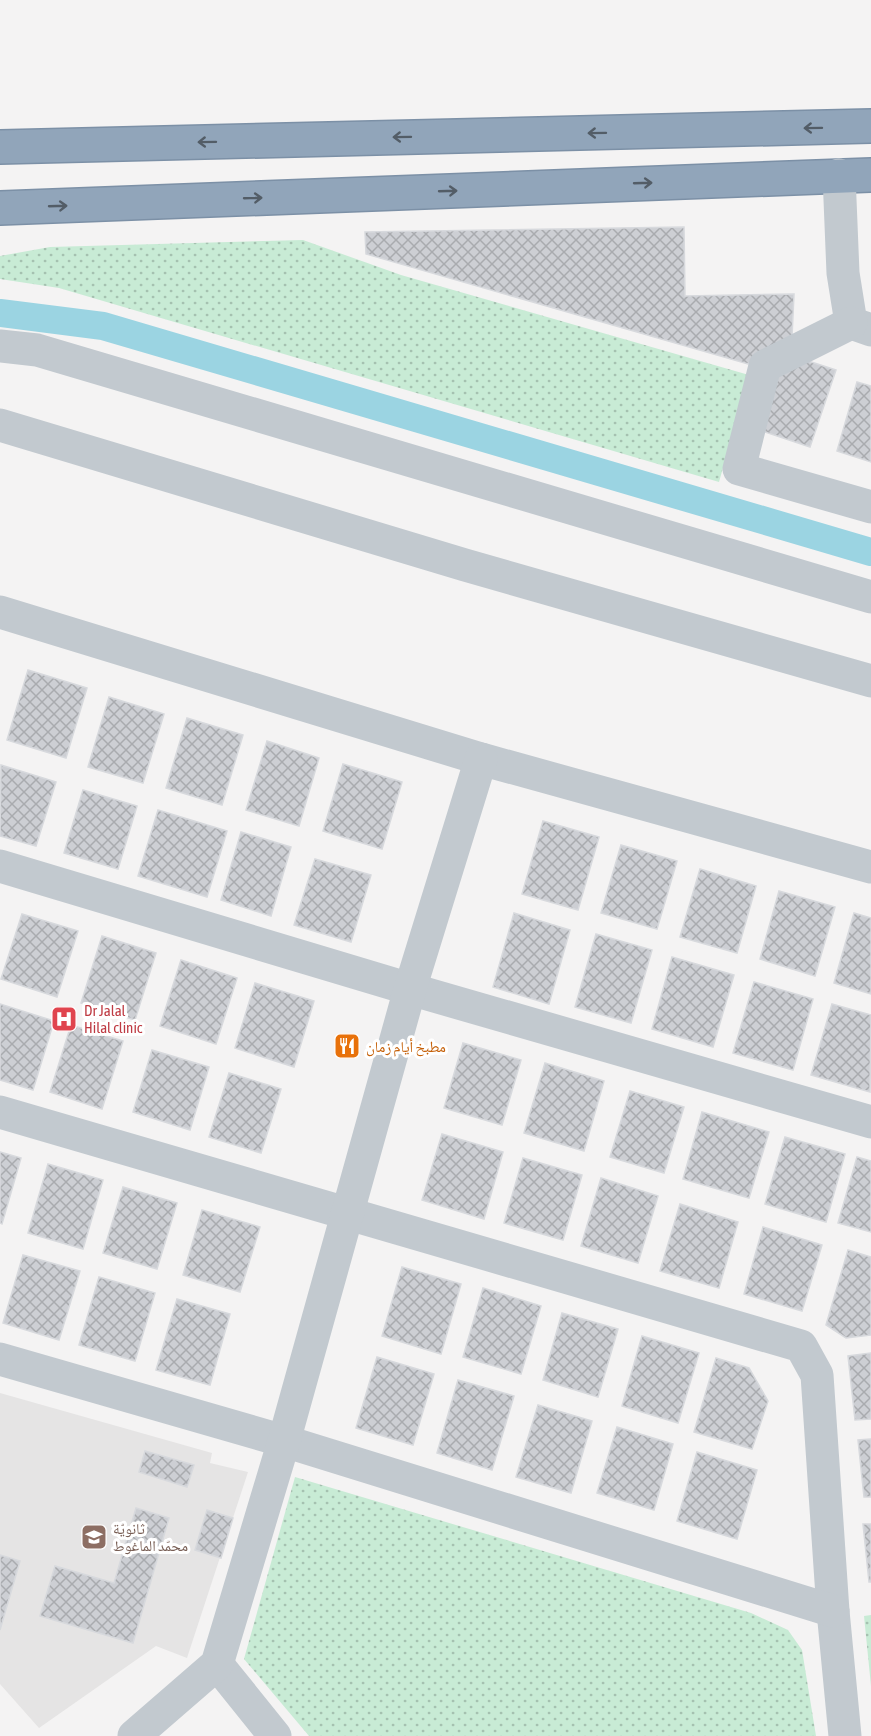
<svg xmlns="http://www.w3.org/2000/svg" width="871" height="1736" viewBox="0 0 871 1736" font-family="'Asap Condensed','Noto Naskh Arabic',sans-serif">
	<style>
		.education { fill: #e5e4e4 }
		.park { fill: url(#park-dots) }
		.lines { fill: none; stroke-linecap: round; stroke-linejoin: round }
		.canal { stroke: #9bd4e2; stroke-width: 28 }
		.building { fill: url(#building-cross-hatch); stroke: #d7d9dd; stroke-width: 1.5 }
		.highway-casing { stroke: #7c90a6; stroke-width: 36 }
		.minor { stroke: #c2c9cf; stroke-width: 33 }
		.highway { stroke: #91a5ba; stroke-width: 33 }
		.oneway { stroke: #535d67 }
		.labels { text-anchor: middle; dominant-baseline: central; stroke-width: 6; stroke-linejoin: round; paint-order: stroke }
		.health-label { font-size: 15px; fill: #be3a42; stroke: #fff; text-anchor: start }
		.food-label { font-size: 15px; fill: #c56008; stroke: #fff; text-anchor: start }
		.education-label { font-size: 15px; fill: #785e54; stroke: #fff; text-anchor: start }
	</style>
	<defs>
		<pattern id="park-dots" width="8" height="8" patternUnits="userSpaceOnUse" patternTransform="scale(1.5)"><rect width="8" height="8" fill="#c8ebd5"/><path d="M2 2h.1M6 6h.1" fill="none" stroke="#a5c1b0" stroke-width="1.8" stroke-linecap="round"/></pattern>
		<pattern id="building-cross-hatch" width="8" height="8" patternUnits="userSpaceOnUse" patternTransform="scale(1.5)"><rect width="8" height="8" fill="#cdcfd4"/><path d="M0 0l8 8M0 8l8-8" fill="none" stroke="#a9abaf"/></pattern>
	</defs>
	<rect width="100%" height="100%" fill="#f4f3f3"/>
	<path class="education" d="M0,1393L212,1453L210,1463L248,1472L187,1658L156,1646L39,1728L0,1684Z"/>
	<g class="park">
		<path d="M303,240L401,275L749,375L719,482L59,288L0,279V256L50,247Z"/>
		<path d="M295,1477L751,1613L788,1630L802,1650L816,1736H309L244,1659Z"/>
		<path d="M871,1615V1686L864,1616Z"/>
	</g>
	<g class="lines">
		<path class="canal" d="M0,313L103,326L871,552"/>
	</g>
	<g class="building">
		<path d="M684,227L685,296L794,294L792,337L748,364L366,254L365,232Z"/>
		<path d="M799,358L836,370L810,447L753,428L771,376Z"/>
		<path d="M857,382L871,386V462L837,451Z"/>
		<path d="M28,670L87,688L66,758L7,740Z"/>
		<path d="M109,697L164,714L143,783L88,767Z"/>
		<path d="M187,718L243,735L222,805L166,788Z"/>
		<path d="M267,741L319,758L299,826L246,810Z"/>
		<path d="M343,764L402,782L382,849L323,831Z"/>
		<path d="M1,765L56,782L36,846L0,836Z"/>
		<path d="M83,790L137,806L118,869L64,853Z"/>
		<path d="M158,810L227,831L207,897L138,876Z"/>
		<path d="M543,821L599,837L578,910L522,894Z"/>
		<path d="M241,832L291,847L271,916L221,900Z"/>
		<path d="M621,845L677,861L657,929L601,913Z"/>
		<path d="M315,859L371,875L351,942L294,925Z"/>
		<path d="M700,869L756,886L737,953L680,937Z"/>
		<path d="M779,891L835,907L815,976L760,959Z"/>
		<path d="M514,913L570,930L549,1004L493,987Z"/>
		<path d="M854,913L871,918V994L834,983Z"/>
		<path d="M22,914L78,931L57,997L1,979Z"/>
		<path d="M596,934L652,950L631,1023L575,1007Z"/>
		<path d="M102,936L156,953L135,1020L81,1003Z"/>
		<path d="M672,957L734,975L713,1047L652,1029Z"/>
		<path d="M181,960L237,978L216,1044L160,1026Z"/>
		<path d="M754,982L813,999L793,1070L733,1053Z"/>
		<path d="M255,983L314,1001L294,1067L235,1048Z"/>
		<path d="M0,1004L54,1021L33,1090L0,1080Z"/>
		<path d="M832,1004L871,1015L870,1092L811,1075Z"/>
		<path d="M71,1025L123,1041L102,1109L50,1092Z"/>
		<path d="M463,1043L521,1060L502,1125L444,1108Z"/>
		<path d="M152,1050L209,1067L190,1130L133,1112Z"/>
		<path d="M545,1063L604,1081L584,1151L524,1133Z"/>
		<path d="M229,1073L281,1089L261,1153L209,1137Z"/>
		<path d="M630,1091L684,1107L664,1173L610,1157Z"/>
		<path d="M702,1112L769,1132L749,1198L683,1179Z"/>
		<path d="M442,1134L503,1152L484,1219L422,1200Z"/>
		<path d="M785,1137L845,1154L826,1222L765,1204Z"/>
		<path d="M0,1152L21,1158L2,1224L0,1223Z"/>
		<path d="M857,1157L871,1161V1232L838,1223Z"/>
		<path d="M523,1158L582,1175L563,1240L504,1223Z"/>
		<path d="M48,1164L103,1180L83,1249L28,1233Z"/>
		<path d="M601,1178L658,1196L638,1263L581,1246Z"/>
		<path d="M123,1187L177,1203L157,1269L103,1253Z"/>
		<path d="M680,1204L738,1222L719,1288L660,1271Z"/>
		<path d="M202,1210L260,1227L240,1292L183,1275Z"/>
		<path d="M763,1227L822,1245L802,1311L744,1294Z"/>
		<path d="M848,1250L871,1257V1335L846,1338L826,1325Z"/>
		<path d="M23,1255L80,1271L59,1340L3,1323Z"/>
		<path d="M402,1267L461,1284L441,1354L382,1336Z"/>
		<path d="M99,1277L155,1293L135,1361L79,1345Z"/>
		<path d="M483,1288L541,1306L521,1374L463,1357Z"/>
		<path d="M177,1299L230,1314L210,1385L156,1370Z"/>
		<path d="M562,1313L618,1329L598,1397L543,1380Z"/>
		<path d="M642,1336L699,1353L678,1423L622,1406Z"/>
		<path d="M871,1353V1419L855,1420L848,1356Z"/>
		<path d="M377,1357L434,1374L413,1445L356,1428Z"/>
		<path d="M716,1358L749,1368L768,1401L752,1449L694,1432Z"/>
		<path d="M458,1380L514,1396L492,1470L437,1453Z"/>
		<path d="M538,1405L592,1421L571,1493L516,1477Z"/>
		<path d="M617,1427L673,1444L654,1510L597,1493Z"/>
		<path d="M871,1439V1497H864L858,1440Z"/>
		<path d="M145,1451L194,1465L187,1487L139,1472Z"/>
		<path d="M697,1452L757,1470L737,1539L677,1521Z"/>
		<path d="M136,1508L169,1518L133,1643L40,1616L55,1566L114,1583Z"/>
		<path d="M207,1510L233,1518L221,1558L195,1550Z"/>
		<path d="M863,1524H871V1582H869Z"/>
		<path d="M0,1555L20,1561L0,1630Z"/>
	</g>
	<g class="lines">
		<g class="highway-casing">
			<g id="highway">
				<path d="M0,147L871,126"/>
				<path d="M0,208L871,175"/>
			</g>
		</g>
		<g class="minor">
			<path d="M839,175L843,273L851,323L871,330"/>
			<path d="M851,323L765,366L739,469L871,507"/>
			<path d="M0,346L37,350L871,597"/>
			<path d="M0,425L465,565L871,681"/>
			<path d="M0,612L481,759L871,867"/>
			<path d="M0,866L410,989L871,1122"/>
			<path d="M0,1112L801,1346L817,1375L833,1611L845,1736"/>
			<path d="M0,1359L284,1441L833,1611"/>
			<path d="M217,1664L275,1736"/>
			<path d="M134,1736L217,1664L284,1441L410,989L481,759"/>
		</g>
		<use href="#highway" class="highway"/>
	</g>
	<defs><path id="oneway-shaft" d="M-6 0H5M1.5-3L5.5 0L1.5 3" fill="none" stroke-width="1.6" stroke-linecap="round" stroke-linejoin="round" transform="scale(1.5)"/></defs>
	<g class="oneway">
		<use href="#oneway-shaft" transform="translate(813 128) rotate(179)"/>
		<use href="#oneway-shaft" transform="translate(597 133) rotate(179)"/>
		<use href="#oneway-shaft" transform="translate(402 137) rotate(179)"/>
		<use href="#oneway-shaft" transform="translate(207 142) rotate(179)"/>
		<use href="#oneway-shaft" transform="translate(643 183) rotate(-2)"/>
		<use href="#oneway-shaft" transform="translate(448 191) rotate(-2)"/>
		<use href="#oneway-shaft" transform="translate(253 198) rotate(-2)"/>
		<use href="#oneway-shaft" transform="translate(58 206) rotate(-2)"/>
	</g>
	<defs>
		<g id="hospital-square" transform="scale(1.35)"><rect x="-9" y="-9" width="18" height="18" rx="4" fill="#e0444e" stroke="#fff"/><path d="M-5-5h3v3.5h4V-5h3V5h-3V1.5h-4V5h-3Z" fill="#fff"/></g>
		<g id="restaurant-square" transform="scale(1.35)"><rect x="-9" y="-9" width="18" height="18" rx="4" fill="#e8710a" stroke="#fff"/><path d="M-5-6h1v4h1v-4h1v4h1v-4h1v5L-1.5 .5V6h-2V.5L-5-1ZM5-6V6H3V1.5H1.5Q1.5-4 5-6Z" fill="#fff"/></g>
		<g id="school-square" transform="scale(1.35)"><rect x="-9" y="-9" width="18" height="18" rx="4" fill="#8d6e63" stroke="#fff"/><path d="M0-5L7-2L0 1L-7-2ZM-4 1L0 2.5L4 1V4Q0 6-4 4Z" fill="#fff"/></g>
	</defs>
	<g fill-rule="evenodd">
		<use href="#hospital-square" x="64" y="1019"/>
		<use href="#restaurant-square" x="347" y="1046"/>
		<use href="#school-square" x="94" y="1537"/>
	</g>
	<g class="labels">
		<g class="health-label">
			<text x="84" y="1010">Dr Jalal<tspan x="84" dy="17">Hilal clinic</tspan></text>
		</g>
		<g class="food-label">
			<text x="366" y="1046">مطبخ أيام زمان</text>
		</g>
		<g class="education-label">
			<text x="113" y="1528">ثانويّة<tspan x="113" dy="17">محمّد الماغوط</tspan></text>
		</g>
	</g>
</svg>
